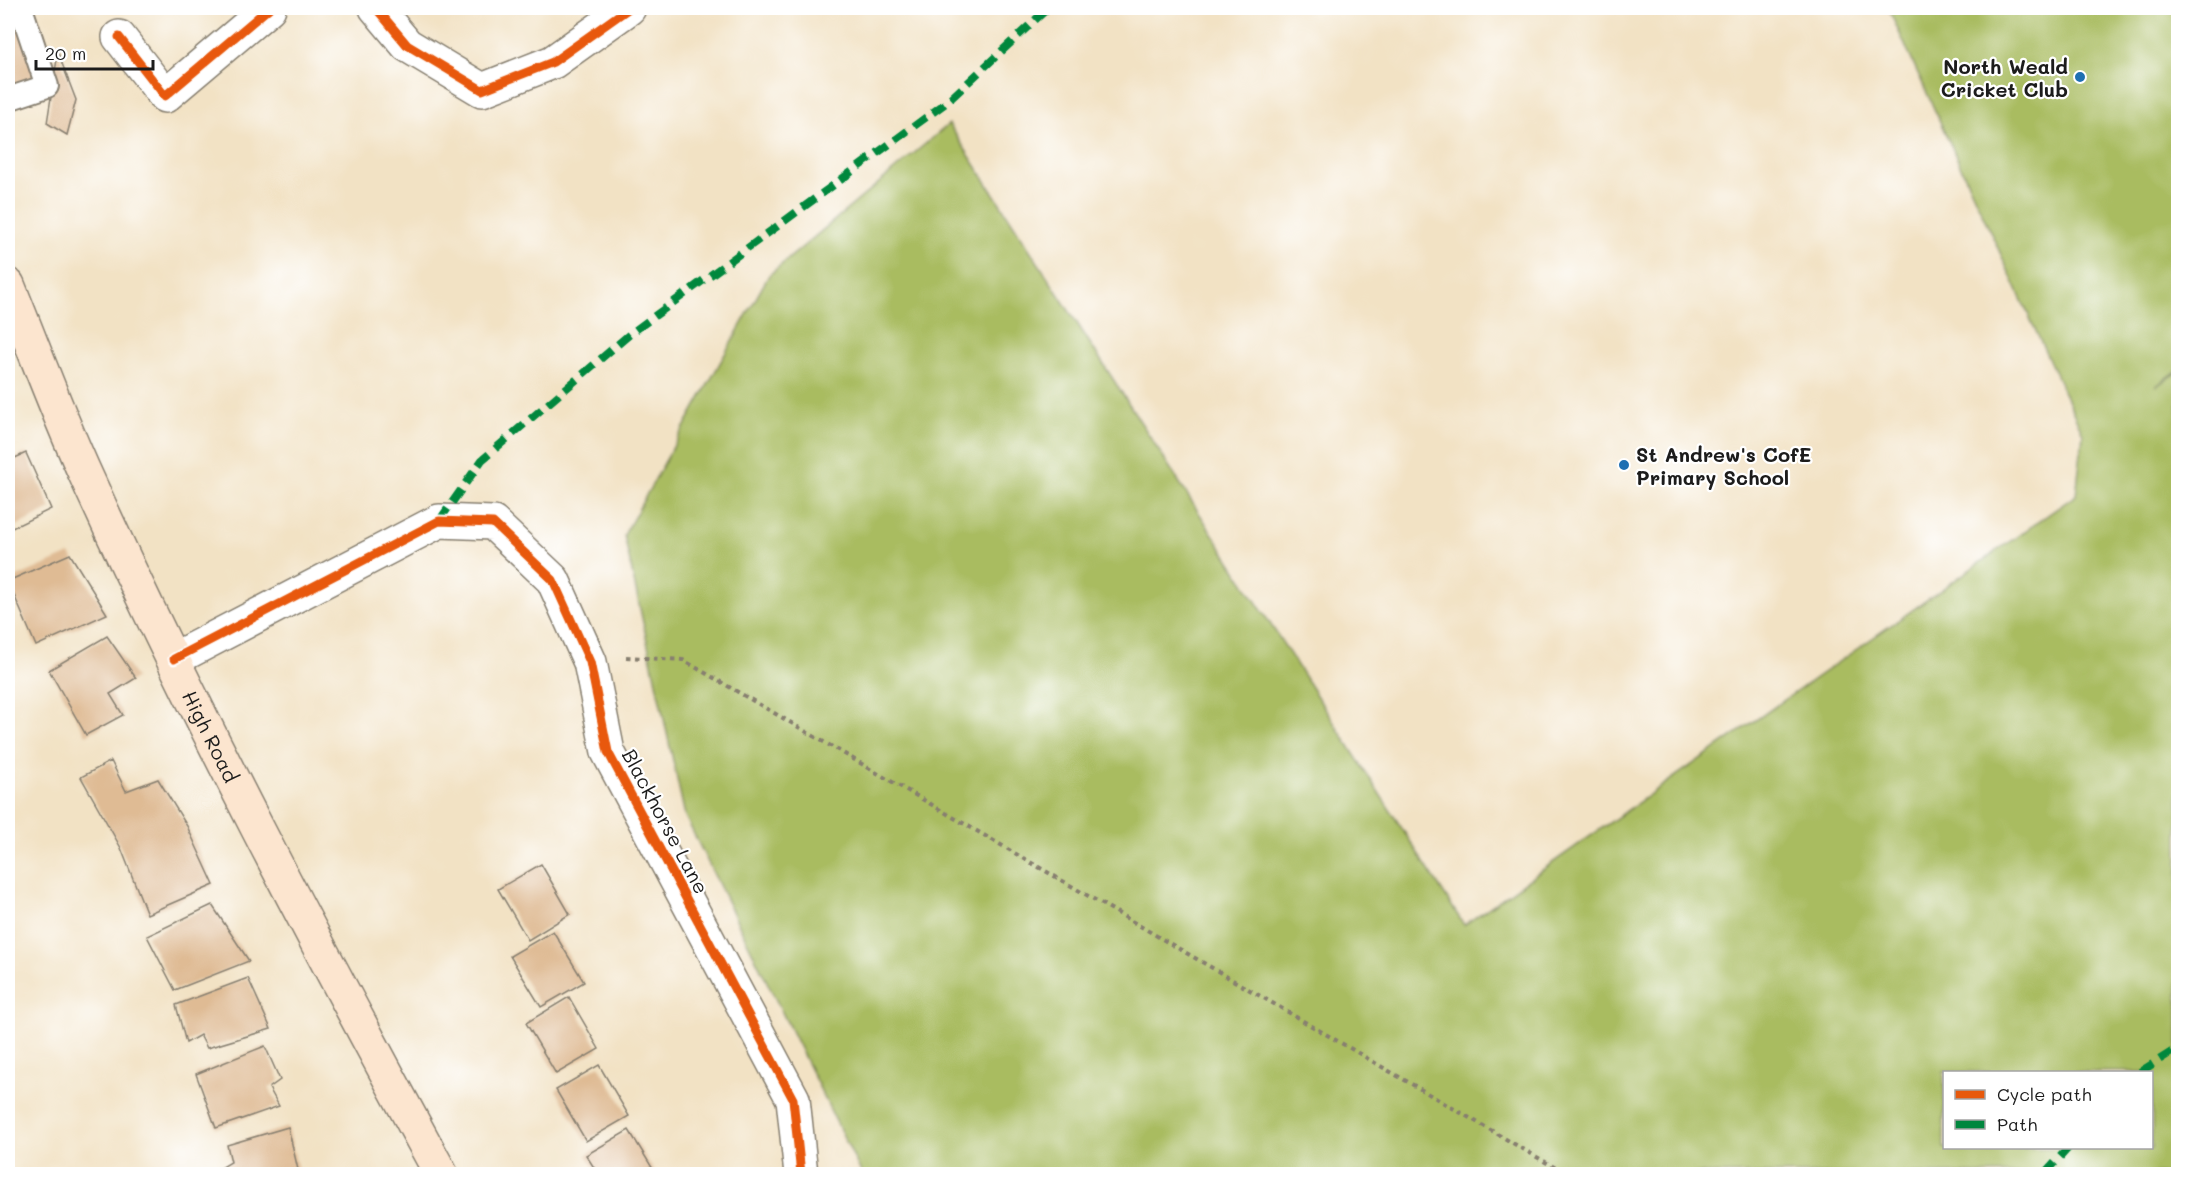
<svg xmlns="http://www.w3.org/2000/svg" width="2186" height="1182" viewBox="0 0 2186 1182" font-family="Mali,sans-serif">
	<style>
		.green { fill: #a9bc60; stroke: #626c3e; stroke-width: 1.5; fill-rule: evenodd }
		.building { fill: #dfbb94 }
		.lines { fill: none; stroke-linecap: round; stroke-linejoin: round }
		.service-casing { stroke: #877f70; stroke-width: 26 }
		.minor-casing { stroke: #877f70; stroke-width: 36 }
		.secondary-casing { stroke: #877f70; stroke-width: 36 }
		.path { stroke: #877f70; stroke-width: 4; stroke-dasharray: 4.5 4.5; stroke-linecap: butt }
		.service { stroke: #fff; stroke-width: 22 }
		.minor { stroke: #fff; stroke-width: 33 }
		.secondary { stroke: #fce5cf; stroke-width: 33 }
		.quiet { stroke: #00873e; stroke-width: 8; stroke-dasharray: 15 8; stroke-linecap: butt }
		.cycleway-casing { stroke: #fff; stroke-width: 13 }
		.cycleway { stroke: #e8590c; stroke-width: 9 }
		.poi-dot { fill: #1f6fb2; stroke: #fff; stroke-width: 2 }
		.labels { text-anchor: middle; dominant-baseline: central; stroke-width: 4.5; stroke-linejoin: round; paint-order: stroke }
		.poi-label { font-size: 20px; font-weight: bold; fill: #1c1c1c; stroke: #fff; text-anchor: end }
		.street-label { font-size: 20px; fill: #1c1c1c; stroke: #fff }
	</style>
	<rect width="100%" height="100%" fill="#fff"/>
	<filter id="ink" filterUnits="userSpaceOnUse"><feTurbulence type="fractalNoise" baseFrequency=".0167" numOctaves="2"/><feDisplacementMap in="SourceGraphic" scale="12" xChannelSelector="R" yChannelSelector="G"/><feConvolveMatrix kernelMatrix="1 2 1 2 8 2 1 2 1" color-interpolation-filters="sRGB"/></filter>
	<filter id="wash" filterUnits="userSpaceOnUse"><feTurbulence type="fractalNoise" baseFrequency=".008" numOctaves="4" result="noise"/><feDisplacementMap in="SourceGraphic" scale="24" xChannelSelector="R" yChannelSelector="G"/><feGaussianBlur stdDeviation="1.35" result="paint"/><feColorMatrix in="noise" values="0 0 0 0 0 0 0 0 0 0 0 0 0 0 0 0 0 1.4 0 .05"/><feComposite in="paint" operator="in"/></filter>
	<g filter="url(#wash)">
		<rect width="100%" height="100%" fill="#f2e2c4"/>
		<path class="green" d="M1888,8H2178V370L2156,386L2178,372V1174H862L685,816L624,535L769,275L949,124L1464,925L2076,495L2083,434ZM1944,1072H2152V1148H1944Z"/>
		<g id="blocks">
			<g class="building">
				<path d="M8,8H19L41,86L8,96Z"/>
				<path d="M58,53L76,100L67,135L47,123Z"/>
				<path d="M26,453L51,509L8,530V461Z"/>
				<path d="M70,554L107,614L36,646L8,581Z"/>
				<path d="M107,636L136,678L110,694L123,715L86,735L49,670Z"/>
				<path d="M111,761L126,791L158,779L187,826L214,885L147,914L121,848L81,777Z"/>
				<path d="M541,864L570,914L528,940L498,889Z"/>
				<path d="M212,905L249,961L175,990L147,936Z"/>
				<path d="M553,931L584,982L541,1007L510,956Z"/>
				<path d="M248,978L271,1029L207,1048L200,1035L186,1043L176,1005Z"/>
				<path d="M569,997L599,1049L556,1074L526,1023Z"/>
				<path d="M265,1046L280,1080L269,1088L279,1106L216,1128L196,1074Z"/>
				<path d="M599,1065L629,1116L586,1141L556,1090Z"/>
				<path d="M288,1127L299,1174H221L219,1169L231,1162L227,1145Z"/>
				<path d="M629,1130L656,1174H598L586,1155Z"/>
			</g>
		</g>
	</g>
	<g filter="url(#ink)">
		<use href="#blocks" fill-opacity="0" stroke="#877f70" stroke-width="1.5"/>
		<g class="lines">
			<g class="service-casing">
				<path id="service" d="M8,99L47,86L21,8"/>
			</g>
			<g class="minor-casing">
				<g id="minor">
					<path d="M376,8L407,45L482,90L553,62L629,8"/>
					<path d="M119,37L165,96L269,8"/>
					<path d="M174,659L439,521L493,523L553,580L590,662L608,752L793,1099L801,1174"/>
				</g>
			</g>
			<g class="secondary-casing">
				<g id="secondary">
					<path id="s1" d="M8,285C34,349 58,415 87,478C195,715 317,946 441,1174"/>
				</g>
			</g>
			<path class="path" d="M626,657L683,660L1566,1174"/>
			<use href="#service" class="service"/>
			<use href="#minor" class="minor"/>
			<use href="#secondary" class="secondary"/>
			<g class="quiet">
				<path d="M439,521L482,460L630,334L947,102L1048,8"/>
				<path d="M2140,1072L2178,1048"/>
				<path d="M2045,1174L2068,1148"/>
			</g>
			<g class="cycleway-casing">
				<g id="cycleway">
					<path d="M376,8L407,45L482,90L553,62L629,8"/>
					<path d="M119,37L165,96L269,8"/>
					<path d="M174,659L439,521L493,523L553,580L590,662L608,752L793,1099L801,1174"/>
				</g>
			</g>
			<use href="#cycleway" class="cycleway"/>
		</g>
	</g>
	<g class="poi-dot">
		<circle cx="2080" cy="77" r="6"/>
		<circle cx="1624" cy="465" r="6"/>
	</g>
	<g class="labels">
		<g class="poi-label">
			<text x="2068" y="66">North Weald<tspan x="2068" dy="23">Cricket Club</tspan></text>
			<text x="1636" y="454" text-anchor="start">St Andrew's CofE<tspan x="1636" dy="23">Primary School</tspan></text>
		</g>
		<g class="street-label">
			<text stroke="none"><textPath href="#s1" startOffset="495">High Road</textPath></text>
			<text transform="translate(666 821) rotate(62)">Blackhorse Lane</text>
		</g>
	</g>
	<rect width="2186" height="1182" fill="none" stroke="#fff" stroke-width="30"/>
	<rect x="1943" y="1071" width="210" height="78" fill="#ffffff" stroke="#a4a4a4" stroke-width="1.5"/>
	<rect x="1955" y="1090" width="30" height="9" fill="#e8590c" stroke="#a4a4a4" stroke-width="1.5"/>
	<text x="1997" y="1101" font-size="18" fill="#1c1c1c">Cycle path</text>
	<rect x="1955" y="1120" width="30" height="9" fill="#00873e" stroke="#a4a4a4" stroke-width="1.5"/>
	<text x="1997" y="1131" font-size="18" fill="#1c1c1c">Path</text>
	<path d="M36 60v9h117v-9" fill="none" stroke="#1c1c1c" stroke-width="3"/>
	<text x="45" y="60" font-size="18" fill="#1c1c1c" stroke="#ffffff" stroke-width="4.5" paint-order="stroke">20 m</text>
</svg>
